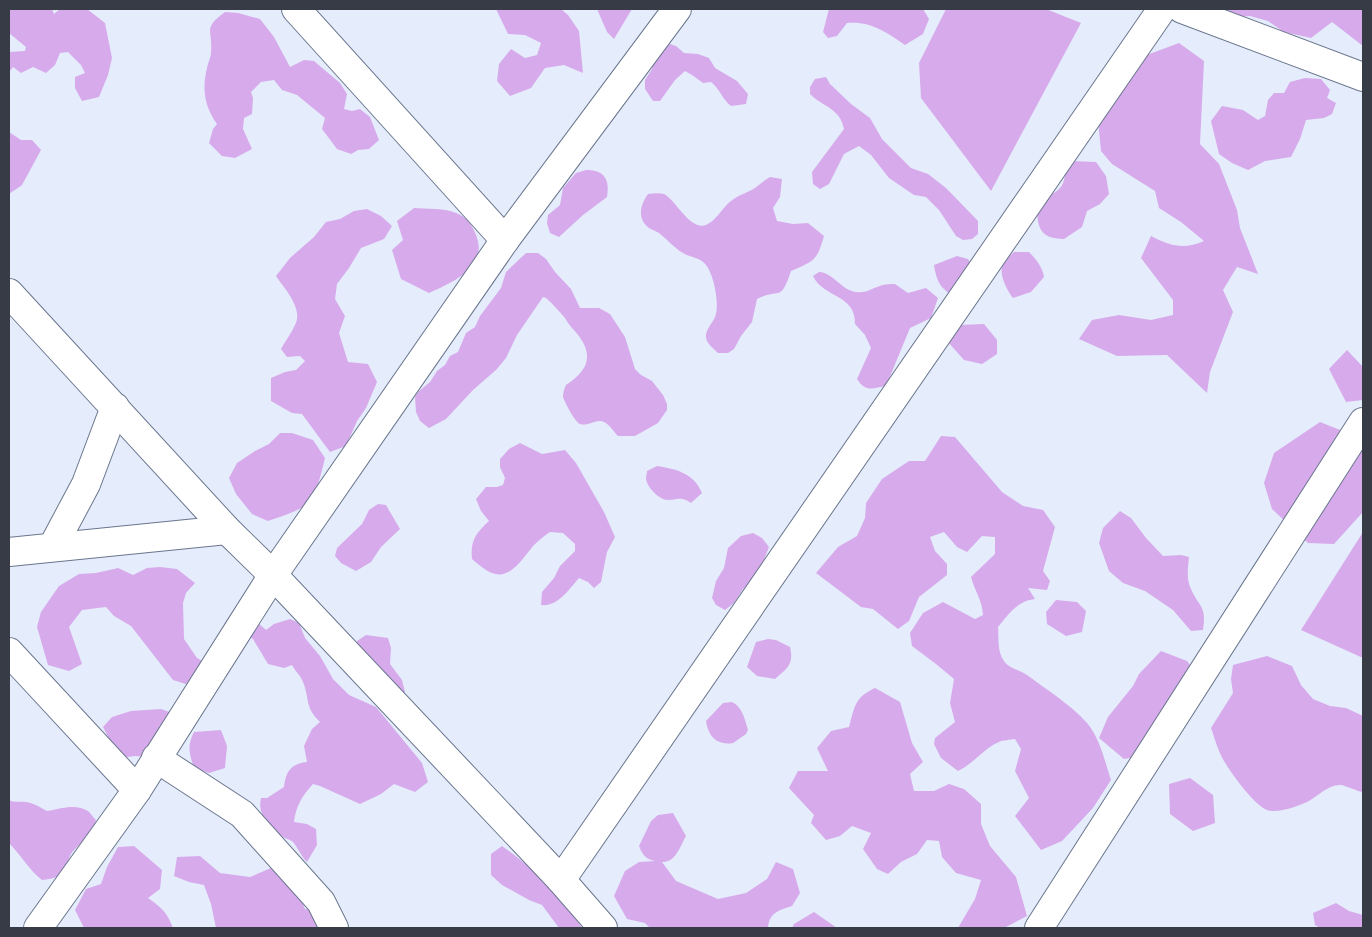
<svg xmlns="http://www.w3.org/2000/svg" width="1372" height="937" viewBox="0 0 1372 937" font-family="'DM Sans',sans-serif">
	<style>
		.forest { fill: #d7aaeb }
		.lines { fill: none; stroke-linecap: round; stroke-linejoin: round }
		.minor-casing { stroke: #6a768d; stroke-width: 30 }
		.minor { stroke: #fff; stroke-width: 28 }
	</style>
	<rect width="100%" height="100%" fill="#e5edfd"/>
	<g class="forest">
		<path d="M9,9H52L54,14L60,9H87L105,23L112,58L108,75L99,97L82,101L75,88V77L85,73L81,65L68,52L60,53L55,65L46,73L33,67L21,73L13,67L9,72V52L25,51L26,47L9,33Z"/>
		<path d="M496,9H561L568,15L579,31L583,73L564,65L545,68L531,88L510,96L497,81L499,64L511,49L525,58L537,55L541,43L525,35L508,34Z"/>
		<path d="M597,9H632L614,39L607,32Z"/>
		<path d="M829,9H923L929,19L923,34L905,45C886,32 871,21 847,23L837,36L828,38L823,32Z"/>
		<path d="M946,9H1046L1081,23L991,191L921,98L919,63Z"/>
		<path d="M1215,9H1363V46L1332,22L1311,38L1284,32L1268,21L1250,16L1226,18Z"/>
		<path d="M225,12L238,13L260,19L274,37L290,67L304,60L314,61L340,83L347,94L344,109L352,111L360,109L370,117L379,140L369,149L358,150L351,154L337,149L322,129L325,118L297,95L282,90L274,80L261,82L251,92L253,98L252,114L244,118L243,129L252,149L235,158L222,156L209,143L213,129L217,124C204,106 202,88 207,68C208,63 211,57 211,52C213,29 202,29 225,12Z"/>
		<path d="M1179,43L1204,61L1200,144L1219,164L1237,210L1240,228L1258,274L1237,267L1223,290L1233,312L1210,372L1207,393L1167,355L1117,356L1079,339L1092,320L1119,315L1151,320L1173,315V300L1141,258L1151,236C1170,246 1184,250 1204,241L1181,222L1159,208L1155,191L1112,164L1101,151L1098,121L1144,56Z"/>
		<path d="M670,44L676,46L684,53L698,54L709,58L715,68L737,81L748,94L746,104L731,106C722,99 720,89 711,82L703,83L692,75L685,71L675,80L660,101H653L645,89V80L652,69L655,56Z"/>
		<path d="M826,77L830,84L851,104L870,118L882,139L911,168L928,174L946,188L978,221V234L972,239L963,240L956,236L939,210L926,197L914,195L889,178L871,155L859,146L844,154L829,184L820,189L813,184L812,172L844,129C840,108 823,107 810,94V87L815,79Z"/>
		<path d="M1305,78L1321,79L1330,90L1327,98L1336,103L1332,114L1324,118L1306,120L1300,139L1291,157L1265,161L1248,170L1232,163L1219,154L1211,121L1222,106L1243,110L1258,120L1265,116L1268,100L1274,93H1284L1290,82Z"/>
		<path d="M9,132L21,140H32L41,150L22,185L9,194Z"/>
		<path d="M1072,161L1096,162L1106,176L1109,194L1100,204L1087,211L1082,227L1064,239C1038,239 1037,225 1037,203C1054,191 1066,193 1065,167Z"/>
		<path d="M586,170C605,170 610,180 607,197L583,215L559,237L550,233L547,223L548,215L560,205L563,188L576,173Z"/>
		<path d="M770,177L782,179L780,197L773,208L777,221L793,224L808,223L824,236C817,261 814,261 791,271C780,304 780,287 757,299L752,322L741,336L734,349L728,353H718C714,349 707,344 706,338C705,330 712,324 715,317C720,305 714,275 706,265C700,257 691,258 683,253C674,248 667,239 659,233C656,231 652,230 649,228C636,218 641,204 648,194C653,193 660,193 664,194C676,200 690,231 706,225C717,220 722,208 731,201C738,195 747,193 755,188C760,184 765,180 770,177Z"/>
		<path d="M414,208C426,209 446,208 456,213C467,217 472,225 476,235C489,267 453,282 429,293L401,279L392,250L403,240L397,221Z"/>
		<path d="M367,209L381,216L392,226L384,239L361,248L349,268L337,284L335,299L345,316L339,333L348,362L368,364L377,382L366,408L357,421L346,446L330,452L302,414L292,413L271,401V378L285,372L296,370L305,361L300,356L287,357L281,349C285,341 291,334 295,325C304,309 284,288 276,276L290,258L314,237L326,222L340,219L354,211Z"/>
		<path d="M1014,252H1029C1036,259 1043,268 1044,277L1031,292L1013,298C1007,290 998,274 1003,264C1005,259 1011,255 1014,252Z"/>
		<path d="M526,253H538L546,259L555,272L571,289L580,308H599L610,314L625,337L635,369L641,375L652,381L663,395L667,404V410L658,423L635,436H618C614,432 609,424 604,422C597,418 588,427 580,424C575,422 565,403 563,397C563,393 564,389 566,385C593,368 593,350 572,328C569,325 567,321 565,318C559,311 553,304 546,298L543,297L517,335L506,358L496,370L473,390L446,419L429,428L420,421L416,412L415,397L418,392L430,382L437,371L445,365L450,356L458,352L466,333L475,327L480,316L501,288L506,272Z"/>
		<path d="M957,256L968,259L975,270L958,299C941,289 937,284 934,265Z"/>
		<path d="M819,272C834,273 841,290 856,292C866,294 874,287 883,285C887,284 891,284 895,284L908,293L926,288L938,298L931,318L910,328L886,386C873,388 866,393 857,379L871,348L865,335L855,324C856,294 823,298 813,276Z"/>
		<path d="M984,324L997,340V354L982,364L964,360L948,342L958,325Z"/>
		<path d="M1347,350L1363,367V400L1346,402L1329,369Z"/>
		<path d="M1320,422L1363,439V512L1334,544L1308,543L1272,509L1264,483L1274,453Z"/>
		<path d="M280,433H292L313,440L325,458C322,470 317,494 308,503C300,511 279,517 268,521L252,514L236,494L229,478L237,463L255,451L269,444Z"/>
		<path d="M941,436L955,437L1002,492L1023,506L1043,510L1055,527L1043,571L1050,581L1047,590L1028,588L1035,599C1017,601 1009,614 998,627C999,639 997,651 1004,661C1008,668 1020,670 1027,675C1047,690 1070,704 1087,723C1100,738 1105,762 1111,780L1093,808L1062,841L1041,850L1015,816L1029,798L1015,771L1021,749L1015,739C1010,740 1003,740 999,742C983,749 973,764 958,771L941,758L934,744L935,738L955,722L950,703L954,679L936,664L912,646L910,633L923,613L943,602L975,619L983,615C982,599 975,592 971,577L995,554V537L982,536L967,552L957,547L944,532L930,537L935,551L947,564V575L919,597L909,621L898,629L873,609L861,607L816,573L838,547L857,536L865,518L866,503L882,479L909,461H925Z"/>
		<path d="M520,443L542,454L565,450L576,463L604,512L615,537L607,552L601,582L594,588L588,582L579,578C569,589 558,607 541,605L542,592L554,578L560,566L575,551V544L563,533L550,532C544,536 539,540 534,545C526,554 516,571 503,574C492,577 480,566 472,559C470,541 476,533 489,521L481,511L476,499L486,487H497L503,485L505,478L500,467V459L509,449Z"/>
		<path d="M657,466C676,469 694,473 702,493L691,503C680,496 679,500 668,500C659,500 647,487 646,479C646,476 647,473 647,471Z"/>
		<path d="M378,504L386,505L400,529L381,547L371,562L356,571L341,563L335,556L337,548L362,524L369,510Z"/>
		<path d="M1120,511L1131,518L1146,538L1163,556L1181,555L1189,557C1188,568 1186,579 1191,589C1199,607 1207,606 1203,630L1191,631L1173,610L1145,591L1123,583L1109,571L1099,543L1103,528Z"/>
		<path d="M1363,532V658L1301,630Z"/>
		<path d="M753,533L762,538L769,547L757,577L743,589L734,603L725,610L716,605L712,598L716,581L724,568L728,548L741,536Z"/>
		<path d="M160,567L177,569L195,583L186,593L183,603L184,639L197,658L213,667L195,687L173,680L131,626L114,616L106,607L82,610L69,627L82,664L69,671L48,665L37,627L41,612L59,586L79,574L96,573L118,568L133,575L147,568Z"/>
		<path d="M1056,600L1077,602L1086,611L1082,632L1066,636L1047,624L1046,612Z"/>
		<path d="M237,605L254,615L257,622L266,630L274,624L290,619L299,623L305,638L320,656L333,679L349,695L376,707L422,763L428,782L415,792L394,784L381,794L360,804L320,786L313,784C302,796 296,806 294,822L307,824L316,829L317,845L307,862C301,856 298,848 293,842C290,839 286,839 283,837C269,829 257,814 261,798H267L284,787C286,772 290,764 307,762L304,746L312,729L320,722C304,706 310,699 303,682C301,676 295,671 292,665L284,668L268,664L253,639L243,632L224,624Z"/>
		<path d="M366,635L388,638L391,648L390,664L402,680L405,692L402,696L357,650V641Z"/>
		<path d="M768,639L776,640L790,647C794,664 788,668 775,679L757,676L747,667L756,642Z"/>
		<path d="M1161,651L1187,661L1194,670L1136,757L1124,759L1099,738L1108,717L1133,686L1139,674Z"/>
		<path d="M1267,656L1292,666L1301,685L1313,699L1330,706L1346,708L1363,716V792C1356,791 1347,786 1341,785C1329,784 1318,796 1307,802C1298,806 1278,814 1267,810C1254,805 1231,773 1224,761C1218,751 1215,739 1211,728L1233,693L1231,679L1233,665Z"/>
		<path d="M875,688L900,702L912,743L923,762L910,774L914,791H934L949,784L964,789L981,804V824L990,846L1016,877L1027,916L1004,928H958L975,899L981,880L956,873L942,857L939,841L927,840L917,854L901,862L888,874L877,869L863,849L871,833L852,826L840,836L826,840L811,823L814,815L789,788L798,771H828L817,748L831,731L849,727C855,706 854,698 875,688Z"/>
		<path d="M732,702C742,706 745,720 748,730L746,734L733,743C717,746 708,736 706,721L723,703Z"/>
		<path d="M161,709L183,717L147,757L135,756L119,758L103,727L112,717L131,711Z"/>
		<path d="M221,730L227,746L225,768L209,773L194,768C189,753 187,746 194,732Z"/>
		<path d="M1190,778L1213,795L1215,823L1193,831L1170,814L1169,784Z"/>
		<path d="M9,800C15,803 20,801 26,802C34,803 41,808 47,811C59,809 76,803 88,811C91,813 93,818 96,820C92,837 87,837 76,848C61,861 77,877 42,880C29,870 21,855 9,843Z"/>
		<path d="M673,813L686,836C680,847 675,863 662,862L676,881L718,899L746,893L767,879L776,862L793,869L800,893L792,906C779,910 769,913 768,928H650L645,923L627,919L614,896L625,871L639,862L655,861C646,859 643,856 639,846L651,821L658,815Z"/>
		<path d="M134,846L162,870L160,889L148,898C162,908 167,912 173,928H84L75,910L86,889L101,884L107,867L118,847Z"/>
		<path d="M502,846C537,871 558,893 582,928H559L542,905L529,900L502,885L491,875V854Z"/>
		<path d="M200,856L220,873L250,877L271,868L293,881L305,909L320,911L328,928H216L211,904L204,885L189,882L174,876L177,857Z"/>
		<path d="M1336,903L1349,911L1363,915V928H1320L1315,925L1313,913Z"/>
		<path d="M814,912L837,928H792L794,924Z"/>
	</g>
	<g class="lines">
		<g class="minor-casing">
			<g id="minor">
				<path d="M296,9L505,240"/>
				<path d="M1182,9L1363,77"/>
				<path d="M9,293L227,530L273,575L561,880L603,928"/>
				<path d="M53,546L86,484L115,407"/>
				<path d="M9,552L227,530"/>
				<path d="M9,652L137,790"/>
				<path d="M156,758L242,814L321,902L334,928"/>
				<path d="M561,880L1162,9"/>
				<path d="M38,928L137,790L273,575L505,240L677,9"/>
				<path d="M1039,928L1363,422"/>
			</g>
		</g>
		<use href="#minor" class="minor"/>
	</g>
	<rect width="1372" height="937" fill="none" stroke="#363b45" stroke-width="20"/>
</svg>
